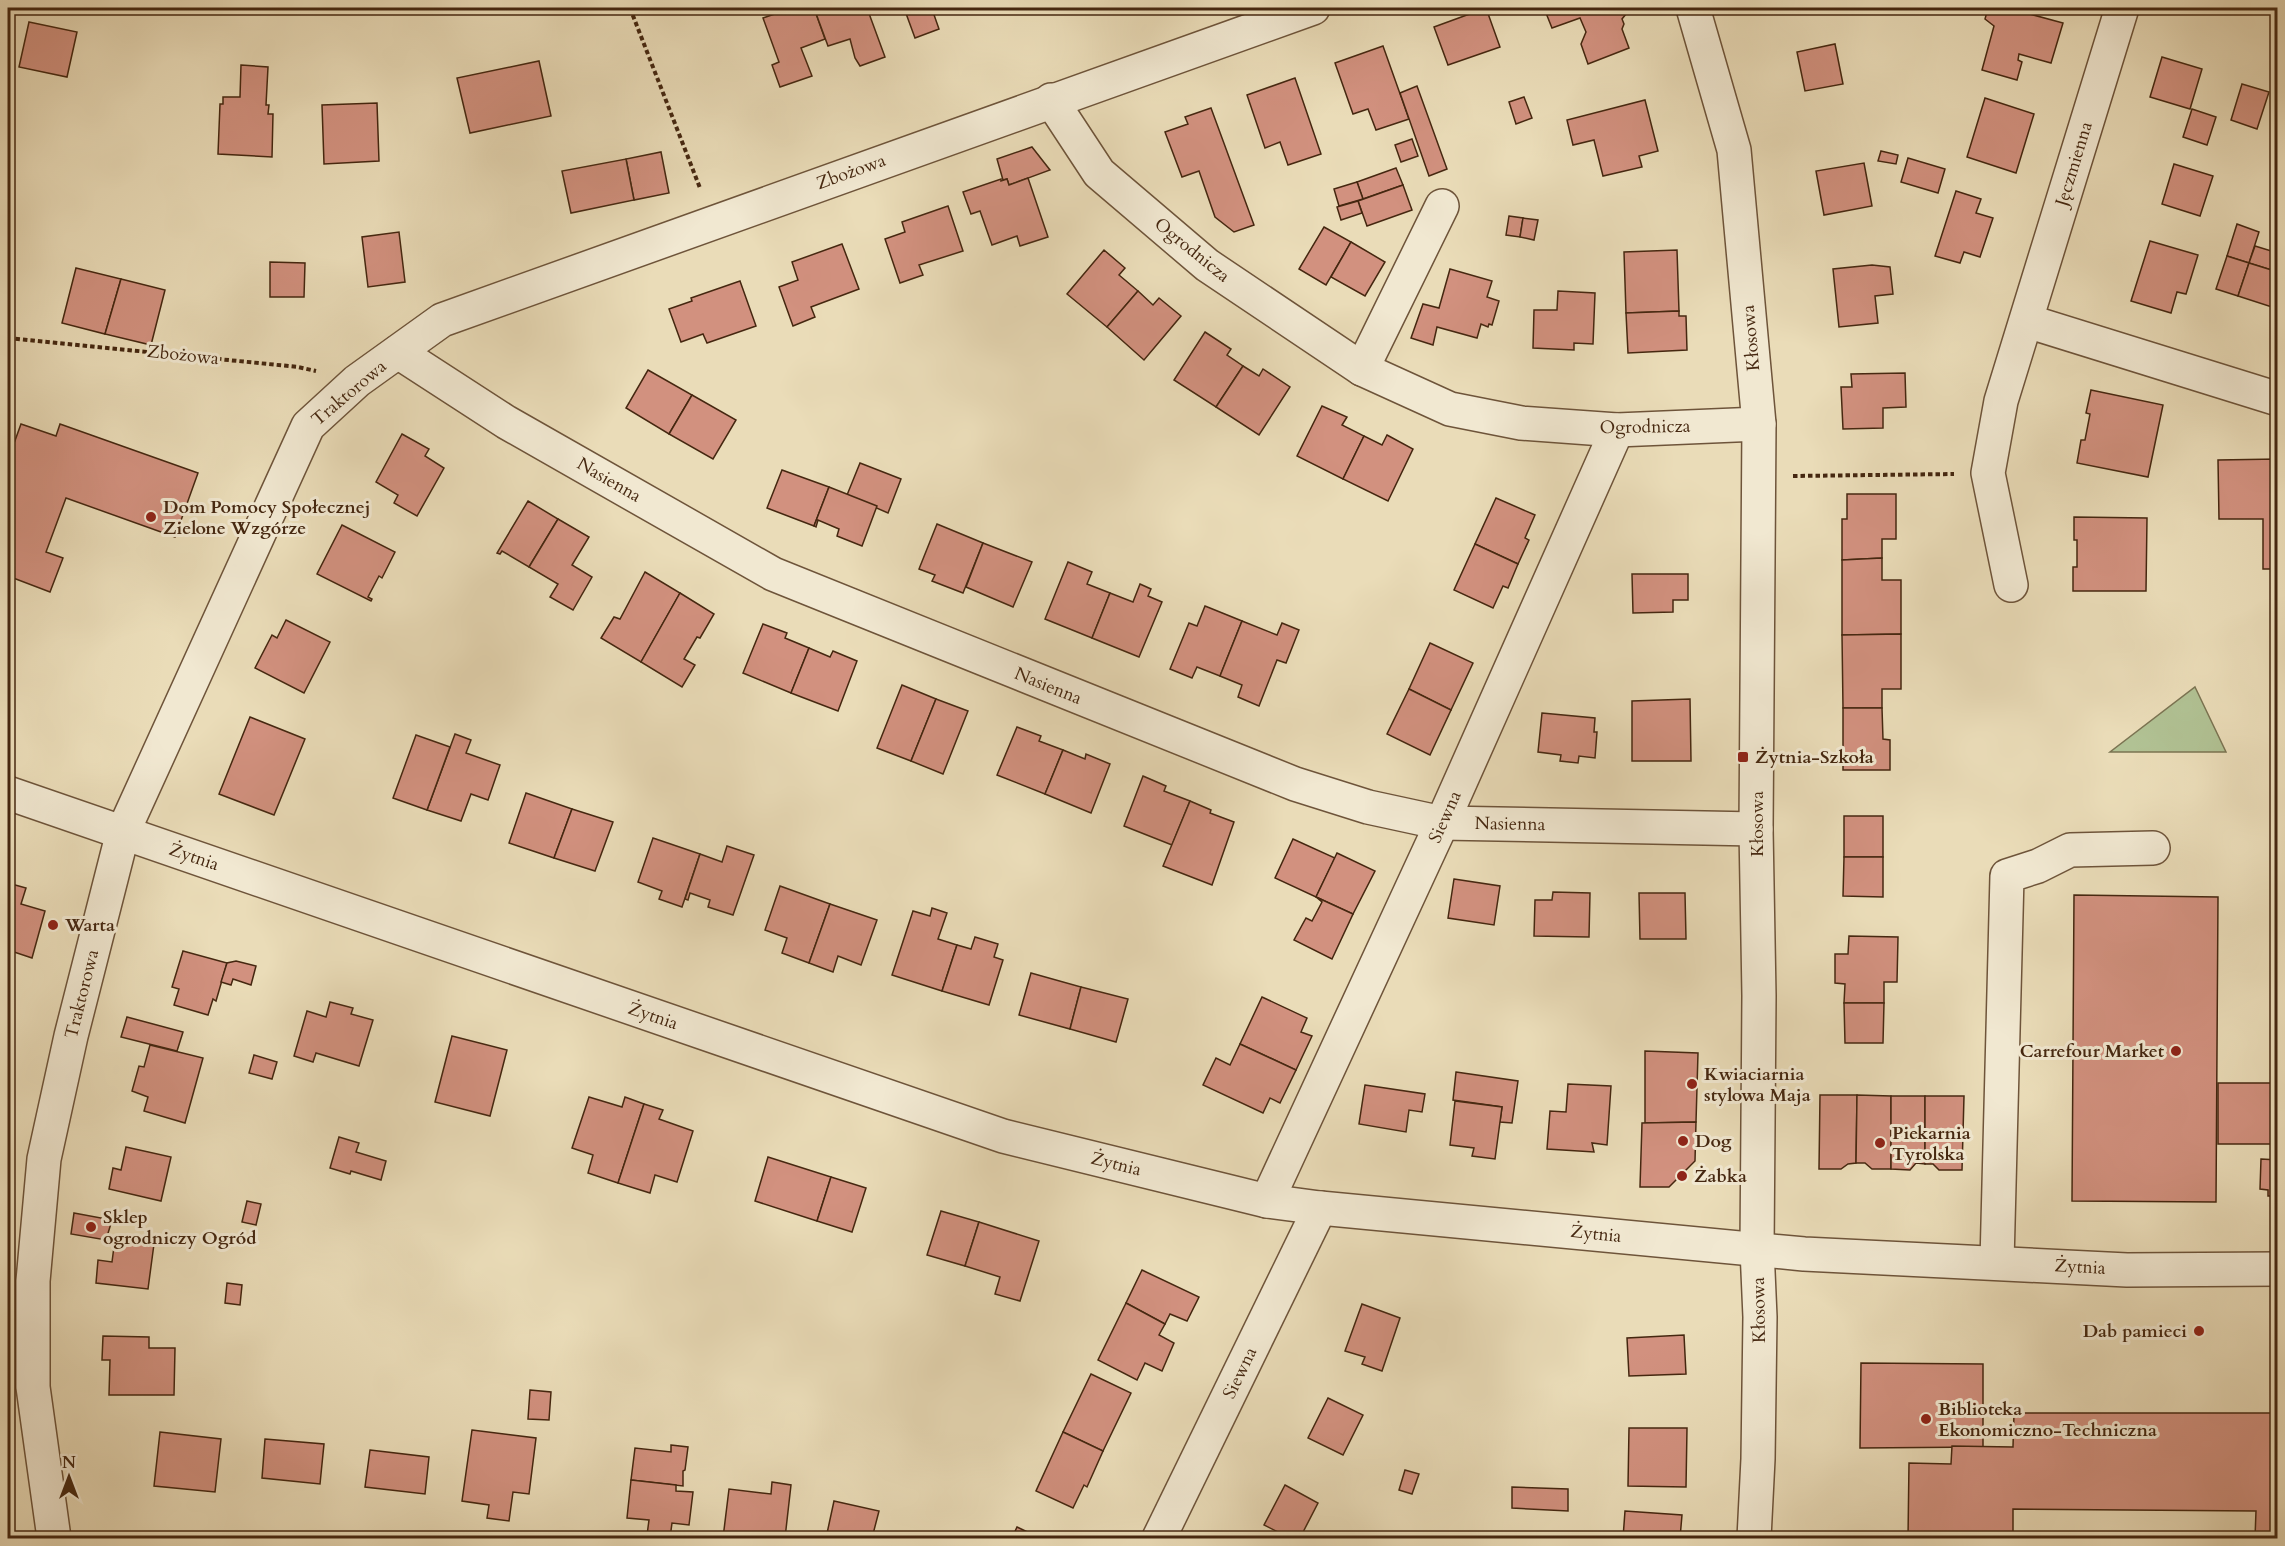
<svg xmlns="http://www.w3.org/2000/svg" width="2285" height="1546" viewBox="0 0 2285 1546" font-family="Cardo,serif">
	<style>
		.green { fill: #b1c294; stroke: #7b7452; stroke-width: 1.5 }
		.building { fill: #d2917f; stroke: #452710; stroke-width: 1.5 }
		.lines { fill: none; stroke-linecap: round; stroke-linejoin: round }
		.minor-casing { stroke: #6e543a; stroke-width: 36 }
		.path { stroke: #452710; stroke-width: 4; stroke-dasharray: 4.5 3; stroke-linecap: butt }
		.minor { stroke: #f1e8d1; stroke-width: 33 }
		.poi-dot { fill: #8f2418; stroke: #f1e8d1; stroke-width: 2 }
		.labels { text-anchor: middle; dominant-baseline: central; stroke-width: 6; stroke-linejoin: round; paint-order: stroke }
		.street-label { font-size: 18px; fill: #452710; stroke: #f1e8d1 }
		.poi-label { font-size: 18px; font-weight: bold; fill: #452710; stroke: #f1e8d1; text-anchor: start }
	</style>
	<rect width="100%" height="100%" fill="#eadcb8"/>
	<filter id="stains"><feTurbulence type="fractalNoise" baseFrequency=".00333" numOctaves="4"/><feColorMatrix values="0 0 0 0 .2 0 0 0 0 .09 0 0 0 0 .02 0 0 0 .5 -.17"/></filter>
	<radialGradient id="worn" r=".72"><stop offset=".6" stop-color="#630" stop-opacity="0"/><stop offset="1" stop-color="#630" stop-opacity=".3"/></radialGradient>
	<path class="green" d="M2195,687L2226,752H2110Z"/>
	<g class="building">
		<path d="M792,8H814L825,39L801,48L812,76L780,87L772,65L779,62L763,18Z"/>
		<path d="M814,8H867L885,57L860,66L855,58L850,39L828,46Z"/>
		<path d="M904,8H936L932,9L939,29L915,38Z"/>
		<path d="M1486,8L1500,47L1448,65L1434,27Z"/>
		<path d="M1544,8H1624L1626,14L1622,19L1624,24L1622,29L1629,48L1588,64L1581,44L1586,32L1580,18L1552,28Z"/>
		<path d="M1988,8H2015L2027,11L2026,13L2063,23L2051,63L2019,54L2018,60L2022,62L2017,80L1982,70L1994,26L1985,19Z"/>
		<path d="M29,22L77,32L67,77L19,67Z"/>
		<path d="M1835,44L1843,84L1805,91L1797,52Z"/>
		<path d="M1383,46L1409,119L1376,130L1368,109L1353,114L1335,63Z"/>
		<path d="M2162,57L2202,69L2190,109L2150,97Z"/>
		<path d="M539,61L551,116L470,133L457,78Z"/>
		<path d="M241,65L268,67L266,105H269L268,114H273L272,157L218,154L220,104H223V97H240Z"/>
		<path d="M1295,78L1321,154L1288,165L1280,142L1265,148L1247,95Z"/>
		<path d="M2242,84L2269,92L2257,129L2231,120Z"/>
		<path d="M1417,86L1447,169L1429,176L1400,93Z"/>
		<path d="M1524,97L1532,118L1516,124L1509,102Z"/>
		<path d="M1985,98L2034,114L2016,173L1967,157Z"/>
		<path d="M1645,100L1658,151L1639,156L1642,167L1603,176L1594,140L1573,145L1567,120Z"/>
		<path d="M377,103L379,161L324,164L322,105Z"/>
		<path d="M1211,108L1254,225L1234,232L1215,217L1199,171L1182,177L1165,132L1188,124L1185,117Z"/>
		<path d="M2192,109L2216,117L2207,145L2183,137Z"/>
		<path d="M1412,139L1418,156L1401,162L1395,145Z"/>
		<path d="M1032,147L1050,170L1009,185L1007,179L1003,180L997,159Z"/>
		<path d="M1881,151L1898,155L1896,164L1878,161Z"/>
		<path d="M661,152L669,193L634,200L626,159Z"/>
		<path d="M1908,158L1945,169L1938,193L1901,182Z"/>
		<path d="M626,159L634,200L571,213L562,171Z"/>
		<path d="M1864,163L1872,206L1824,215L1816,171Z"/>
		<path d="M2174,164L2213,176L2200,216L2162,204Z"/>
		<path d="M1396,168L1403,185L1363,199L1357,182Z"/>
		<path d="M8,170L12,171L8,187Z"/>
		<path d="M1028,178L1048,237L1020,246L1017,236L992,245L980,211L971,214L963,192L1001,179V181L1007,179L1009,185Z"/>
		<path d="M1357,182L1363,199L1339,206L1334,189Z"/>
		<path d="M1403,185L1412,210L1367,226L1358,201Z"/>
		<path d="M1956,191L1981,199L1976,213L1993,218L1980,257L1964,252L1960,263L1935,256Z"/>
		<path d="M1358,201L1362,213L1341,220L1337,207Z"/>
		<path d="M948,206L963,251L919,265L923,275L900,283L885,239L905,232L902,222Z"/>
		<path d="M1509,216L1523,218L1520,237L1506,235Z"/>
		<path d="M1523,218L1538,220L1534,240L1520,237Z"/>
		<path d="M2237,224L2259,232L2249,263L2227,256Z"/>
		<path d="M1324,227L1351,242L1326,285L1299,269Z"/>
		<path d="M399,232L405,282L368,287L362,237Z"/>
		<path d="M2150,241L2198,255L2186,294L2177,292L2171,313L2131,301Z"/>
		<path d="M1351,242L1385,262L1365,296L1331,277Z"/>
		<path d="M842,244L859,289L811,307L815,317L793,326L779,287L798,280L792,262Z"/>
		<path d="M2255,246L2278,253V272L2249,263Z"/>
		<path d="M1104,250L1125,268L1119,275L1138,291L1107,327L1067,294Z"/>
		<path d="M1677,250L1679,311L1626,313L1624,252Z"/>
		<path d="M2227,256L2249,263L2238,296L2216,289Z"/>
		<path d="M270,262L305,263L304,297H270Z"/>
		<path d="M2249,263L2278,272V309L2238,296Z"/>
		<path d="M1872,265L1890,267L1893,294L1875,296L1878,323L1839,327L1833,269Z"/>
		<path d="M76,268L121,279L105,334L62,323Z"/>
		<path d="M1450,269L1492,281L1487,297L1499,301L1492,325L1489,324L1488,327L1481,324L1477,338L1437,327L1433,345L1411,338L1423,304L1439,308Z"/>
		<path d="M121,279L165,290L151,345L105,334Z"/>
		<path d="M740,281L756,326L707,343L703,334L681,342L669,309L692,301L691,298Z"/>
		<path d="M1138,291L1153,305L1159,298L1181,316L1144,360L1107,327Z"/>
		<path d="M1558,291L1595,293L1593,344L1574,343V350L1533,348L1534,310H1557Z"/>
		<path d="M1679,311V316H1686L1687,350L1628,353L1626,313Z"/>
		<path d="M1205,332L1231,349L1227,355L1243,366L1216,407L1174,380Z"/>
		<path d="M1243,366L1259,376L1263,369L1290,387L1259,435L1216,407Z"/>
		<path d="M648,370L692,395L669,434L626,408Z"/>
		<path d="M1905,373L1906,407L1883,408V428L1843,429L1841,387H1852L1851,374Z"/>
		<path d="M2091,390L2163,405L2148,477L2077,463L2081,440H2085L2090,414L2086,413Z"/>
		<path d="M692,395L736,420L713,459L669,434Z"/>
		<path d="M1322,406L1347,417L1342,425L1364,436L1343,479L1297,456Z"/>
		<path d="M21,424L56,436L60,424L198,473L175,537L66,498L46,552L63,558L50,592L8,576L12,558L8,557V460Z"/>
		<path d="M402,434L429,449L425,456L444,468L417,516L394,503L398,495L376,482Z"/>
		<path d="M1387,435L1413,449L1388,501L1343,479L1364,436L1382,445Z"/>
		<path d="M2278,459V569H2263V519H2219L2218,460Z"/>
		<path d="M860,463L901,479L888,513L847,495Z"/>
		<path d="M782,470L829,487L814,526L767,508Z"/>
		<path d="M829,487L877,506L862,546L837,536L839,529L818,520L816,527L814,526Z"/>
		<path d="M1847,494H1896V539H1882V558L1842,560V519H1847Z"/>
		<path d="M1496,498L1535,515L1525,538L1529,540L1518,564L1475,544Z"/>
		<path d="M528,501L558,519L529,567L502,551L500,554L497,553Z"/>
		<path d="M2074,517L2147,518L2146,591H2073V567H2077V540H2074Z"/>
		<path d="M558,519L589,537L572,565L592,577L573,610L550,597L558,584L529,567Z"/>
		<path d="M937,524L983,543L963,593L932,581L935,575L919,569Z"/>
		<path d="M342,525L395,552L382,578L379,576L368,597L372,599L371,601L317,574Z"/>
		<path d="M983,543L1032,562L1013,607L966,587Z"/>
		<path d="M1475,544L1518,564L1508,588L1503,586L1493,608L1454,590Z"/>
		<path d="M1882,558V580H1901V634L1842,635V560Z"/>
		<path d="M1068,562L1092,572L1087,584L1110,593L1092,638L1045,619Z"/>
		<path d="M645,572L680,593L641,662L601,638L614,617L620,619Z"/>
		<path d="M1632,574H1688V600H1673V612L1633,613Z"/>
		<path d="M1140,584L1151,589L1148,596L1162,602L1139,657L1092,638L1110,593L1133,602Z"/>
		<path d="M680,593L714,614L700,638L697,637L684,659L695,665L682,687L641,662Z"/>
		<path d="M1205,606L1242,621L1220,676L1197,667L1192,678L1170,669L1189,623L1197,626Z"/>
		<path d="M286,620L330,642L304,693L255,668L272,635L277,638Z"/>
		<path d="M1242,621L1277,635L1282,623L1299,630L1286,663L1277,660L1259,706L1238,697L1242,685L1220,676Z"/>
		<path d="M763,624L787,633L785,638L809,648L791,693L743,673Z"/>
		<path d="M1901,634V689H1882V708H1843L1842,635Z"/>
		<path d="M1430,643L1473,663L1451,710L1409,689Z"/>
		<path d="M809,648L830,657L833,651L857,661L838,711L791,693Z"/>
		<path d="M902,685L936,699L911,761L877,748Z"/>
		<path d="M1409,689L1451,710L1430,755L1387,734Z"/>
		<path d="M936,699L968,711L943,774L911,761Z"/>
		<path d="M1690,699L1691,761H1632V701Z"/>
		<path d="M1843,708H1882L1883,739L1890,740V770H1843Z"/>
		<path d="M1542,713L1595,718L1594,732H1597L1595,758L1579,756L1578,763L1560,761L1561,755L1538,752Z"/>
		<path d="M250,717L305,739L274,815L219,794Z"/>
		<path d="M1017,727L1041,736L1039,741L1063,750L1045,794L997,775Z"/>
		<path d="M455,734L471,740L466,753L500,765L488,800L471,794L461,821L427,810Z"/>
		<path d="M416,735L450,747L427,810L393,798Z"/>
		<path d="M1063,750L1085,759L1086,754L1110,764L1091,813L1045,794Z"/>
		<path d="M1143,776L1166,786L1164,791L1190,801L1172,845L1124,826Z"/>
		<path d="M526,793L572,809L554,858L509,843Z"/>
		<path d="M1190,801L1211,810L1210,813L1234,822L1212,885L1163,866Z"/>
		<path d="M572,809L613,822L595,871L554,858Z"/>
		<rect x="1844" y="816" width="39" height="41"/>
		<path d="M653,838L700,854L682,907L659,899L662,891L638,882Z"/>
		<path d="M1293,839L1335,858L1316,897L1275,878Z"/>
		<path d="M727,846L754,855L733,915L708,907L710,900L690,893L688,900L685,899L700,854L722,862Z"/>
		<path d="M1337,853L1375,871L1353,914L1316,897Z"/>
		<path d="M1844,857H1883V897L1843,896Z"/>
		<path d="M1454,879L1500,886L1494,925L1448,918Z"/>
		<path d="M8,883L26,888L21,904L45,911L32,958L8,950Z"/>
		<path d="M780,886L830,904L809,963L782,953L787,938L765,930Z"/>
		<path d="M1553,892L1590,893L1589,937L1534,936L1535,900H1552Z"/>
		<path d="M1639,893H1685L1686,939H1640Z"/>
		<path d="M2074,895L2218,897L2216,1202L2072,1201Z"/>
		<path d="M1316,897L1353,914L1332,959L1294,940L1306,918L1312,921L1322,902Z"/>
		<path d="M830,904L877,920L861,965L838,956L833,972L809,963Z"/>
		<path d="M932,908L947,913L938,939L957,945L942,991L892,975L913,911L930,916Z"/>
		<path d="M1849,936L1898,937L1897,982H1884V1003H1844L1845,984L1835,983V954H1848Z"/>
		<path d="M975,937L998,944L994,957L1003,960L989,1005L942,991L957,945L971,949Z"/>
		<path d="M183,951L227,963L216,1001L213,999L208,1015L174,1005L179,989L172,987Z"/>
		<path d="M236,961L256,966L251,985L233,979L231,985L221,982L227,963Z"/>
		<path d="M1031,973L1081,987L1070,1029L1019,1015Z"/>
		<path d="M1081,987L1128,999L1116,1042L1070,1029Z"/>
		<path d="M1262,997L1307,1018L1301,1032L1312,1036L1296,1070L1240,1044Z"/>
		<path d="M330,1002L353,1008L351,1014L373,1020L359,1066L316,1053L313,1062L294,1056L307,1011L326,1017Z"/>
		<path d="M1844,1003H1884L1883,1043H1845Z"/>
		<path d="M127,1017L183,1032L177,1051L121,1037Z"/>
		<path d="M452,1036L507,1050L490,1116L435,1102Z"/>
		<path d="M1240,1044L1296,1070L1280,1103L1270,1098L1263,1113L1203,1085L1216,1058L1230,1065Z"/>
		<path d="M150,1045L203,1058L185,1123L144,1111L148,1097L132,1091L139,1066L144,1067Z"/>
		<path d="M1645,1051L1698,1053L1696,1122L1645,1123Z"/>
		<path d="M254,1055L277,1062L272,1079L249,1073Z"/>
		<path d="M1456,1072L1518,1081L1512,1123L1500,1122L1502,1107L1453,1100Z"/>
		<rect x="2218" y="1083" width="60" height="61"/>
		<path d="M1568,1084L1611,1086L1607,1145L1592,1143L1594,1152L1547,1149L1550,1111L1566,1112Z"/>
		<path d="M1365,1085L1425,1094L1422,1112L1409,1110L1406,1132L1359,1124Z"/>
		<path d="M1820,1095H1857L1856,1163L1848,1164L1841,1169H1819Z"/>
		<path d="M1857,1095L1891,1096V1169H1872L1865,1163H1856Z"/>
		<path d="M1891,1096H1925V1164L1916,1163L1910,1170L1891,1169Z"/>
		<path d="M1925,1096H1964L1962,1170H1939L1933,1164H1925Z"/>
		<path d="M589,1097L622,1107L625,1097L644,1104L618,1183L588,1173L593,1155L572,1148Z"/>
		<path d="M1455,1101L1502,1107L1495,1159L1472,1156L1474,1148L1450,1145Z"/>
		<path d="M644,1104L663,1110L659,1119L693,1131L677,1182L655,1175L650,1193L618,1183Z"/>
		<path d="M1696,1122L1695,1161L1669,1187H1640L1642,1123Z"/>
		<path d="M339,1137L359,1143L356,1152L386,1161L381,1180L351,1171L350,1174L330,1168Z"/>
		<path d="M126,1147L171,1157L161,1201L109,1189L113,1168L121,1170Z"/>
		<path d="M768,1157L831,1177L817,1221L755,1201Z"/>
		<path d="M2261,1159L2278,1160V1196H2268V1190L2260,1189Z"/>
		<path d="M831,1177L866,1188L852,1232L817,1221Z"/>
		<path d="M247,1201L261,1204L256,1225L242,1222Z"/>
		<path d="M941,1211L979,1222L965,1266L927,1255Z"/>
		<path d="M74,1213L112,1220L106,1240L71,1234Z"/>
		<path d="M979,1222L1039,1241L1020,1301L995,1294L1000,1277L965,1266Z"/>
		<path d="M115,1239L154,1244L148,1289L96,1283L98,1260L112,1262Z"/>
		<path d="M1142,1270L1199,1297L1187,1321L1170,1314L1165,1324L1126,1303Z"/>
		<path d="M227,1283L242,1285L240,1305L225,1303Z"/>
		<path d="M1126,1303L1165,1324L1159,1335L1174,1343L1162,1371L1145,1363L1137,1380L1098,1360Z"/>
		<path d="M1362,1304L1400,1318L1382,1371L1362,1364L1365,1357L1345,1351Z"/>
		<path d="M1684,1335L1686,1374L1629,1376L1627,1338Z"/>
		<path d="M103,1336L149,1337V1348H175L174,1395H109L110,1360H102Z"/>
		<path d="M1861,1363L1983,1364V1447L1860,1448Z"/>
		<path d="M1091,1374L1131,1393L1103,1451L1063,1432Z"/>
		<path d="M530,1390L551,1392L549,1420L528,1419Z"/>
		<path d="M1328,1398L1363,1415L1343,1455L1308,1438Z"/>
		<path d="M2014,1413H2278V1538H2255L2256,1511L2013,1509V1538H1908L1909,1463L1951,1464L1952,1446L2013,1447Z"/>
		<path d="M1629,1428H1687L1686,1487L1628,1486Z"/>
		<path d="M472,1430L536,1438L529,1494L513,1492L509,1521L487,1518L489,1505L462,1501Z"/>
		<path d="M160,1432L221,1439L215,1492L154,1486Z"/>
		<path d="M1063,1432L1103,1451L1087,1487L1084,1485L1073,1508L1036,1491Z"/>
		<path d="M265,1439L324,1444L320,1484L262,1478Z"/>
		<path d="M671,1445L688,1447L685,1470L683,1471V1486L631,1480L635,1448L671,1452Z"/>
		<path d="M370,1450L429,1457L425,1494L365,1487Z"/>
		<path d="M1405,1470L1419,1474L1412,1494L1399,1490Z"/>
		<path d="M631,1480L676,1485V1491L693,1492L689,1525L672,1523L670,1538L647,1535L649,1520L627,1518Z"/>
		<path d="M772,1482L791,1485L785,1538H723L729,1489L771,1494Z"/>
		<path d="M1285,1485L1318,1503L1300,1538H1277L1280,1533L1264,1525Z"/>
		<path d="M1512,1487L1568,1489V1511L1512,1508Z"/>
		<path d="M834,1501L879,1511L872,1538H826Z"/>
		<path d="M1625,1511L1682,1515L1680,1538H1623Z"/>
		<path d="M1017,1527L1040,1538H1012Z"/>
	</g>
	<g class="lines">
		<g class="minor-casing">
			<g id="minor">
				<path d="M1693,8L1734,150L1759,424L1756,829L1759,996L1757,1249L1760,1317L1758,1459L1754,1538"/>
				<path d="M1051,100L1099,173L1207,265L1362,369L1450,409L1521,423L1617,430L1759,424"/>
				<path d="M2027,321L2278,399"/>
				<path d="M398,352L506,422L773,574L1295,784L1368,807L1442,823L1756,829"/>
				<path d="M1362,369L1442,206"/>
				<path d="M2011,585L1988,473L2001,401L2122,8"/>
				<path d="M8,793L1003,1136L1267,1201L1320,1208L1804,1254L2127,1270L2278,1269"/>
				<path d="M1267,1201L1442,823L1617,430"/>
				<path d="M1997,1262L2007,876L2038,866L2070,850L2153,848"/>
				<path d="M54,1538L33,1387V1281L44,1159L71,1036L123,832L308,426L357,381L442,320L1313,8"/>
				<path d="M1159,1538L1320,1208"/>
			</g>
		</g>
		<g class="path">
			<path d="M630,8L700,188"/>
			<path d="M8,338L298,367L316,371"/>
			<path d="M1793,476L1954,474"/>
		</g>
		<use href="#minor" class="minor"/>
	</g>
	<g class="poi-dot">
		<circle cx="151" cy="517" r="6"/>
		<rect x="1737" y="751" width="12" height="12" rx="3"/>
		<circle cx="53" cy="925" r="6"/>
		<circle cx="2176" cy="1051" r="6"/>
		<circle cx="1692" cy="1084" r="6"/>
		<circle cx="1683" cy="1141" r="6"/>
		<circle cx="1880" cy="1143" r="6"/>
		<circle cx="1682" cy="1176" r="6"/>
		<circle cx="91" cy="1227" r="6"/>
		<circle cx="2199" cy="1331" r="6"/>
		<circle cx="1926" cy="1419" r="6"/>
	</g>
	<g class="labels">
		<g class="street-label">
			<text transform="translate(2074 164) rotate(-73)">Jęczmienna</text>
			<text transform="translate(851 172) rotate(-20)">Zbożowa</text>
			<text transform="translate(1192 250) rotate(39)">Ogrodnicza</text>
			<text transform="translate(1751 338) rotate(-95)">Kłosowa</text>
			<text transform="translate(183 355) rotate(6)">Zbożowa</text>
			<text transform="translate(349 393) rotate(-40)">Traktorowa</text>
			<text transform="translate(1645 427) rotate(-1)">Ogrodnicza</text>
			<text transform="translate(609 480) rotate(30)">Nasienna</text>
			<text transform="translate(1048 686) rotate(22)">Nasienna</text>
			<text transform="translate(1445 817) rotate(-66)">Siewna</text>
			<text transform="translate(1510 824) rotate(1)">Nasienna</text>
			<text transform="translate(1757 824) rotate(-90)">Kłosowa</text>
			<text transform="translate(194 857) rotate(19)">Żytnia</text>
			<text transform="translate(82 994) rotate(-76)">Traktorowa</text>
			<text transform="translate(653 1016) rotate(19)">Żytnia</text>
			<text transform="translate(1116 1164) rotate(14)">Żytnia</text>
			<text transform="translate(1596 1234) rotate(6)">Żytnia</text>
			<text transform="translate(2080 1267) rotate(3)">Żytnia</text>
			<text transform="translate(1759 1310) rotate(-91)">Kłosowa</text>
			<text transform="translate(1240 1373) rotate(-64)">Siewna</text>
		</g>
		<g class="poi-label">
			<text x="163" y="507">Dom Pomocy Społecznej<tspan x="163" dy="21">Zielone Wzgórze</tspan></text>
			<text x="1755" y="757">Żytnia-Szkoła</text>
			<text x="65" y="925">Warta</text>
			<text x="2164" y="1051" text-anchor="end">Carrefour Market</text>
			<text x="1704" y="1074">Kwiaciarnia<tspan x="1704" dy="21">stylowa Maja</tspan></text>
			<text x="1892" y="1133">Piekarnia<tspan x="1892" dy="21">Tyrolska</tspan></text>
			<text x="1695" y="1141">Dog</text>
			<text x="1694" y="1176">Żabka</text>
			<text x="103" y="1217">Sklep<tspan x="103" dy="21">ogrodniczy Ogród</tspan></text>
			<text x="2187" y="1331" text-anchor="end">Dab pamieci</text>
			<text x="1938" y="1409">Biblioteka<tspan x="1938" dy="21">Ekonomiczno-Techniczna</tspan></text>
		</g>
	</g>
	<rect width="2285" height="1546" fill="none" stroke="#eadcb8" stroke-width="30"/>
	<rect x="9" y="9" width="2267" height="1528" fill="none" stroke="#452710" stroke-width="3"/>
	<rect x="15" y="15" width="2255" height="1516" fill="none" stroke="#452710" stroke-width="1.5"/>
	<g transform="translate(69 1477)" stroke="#f1e8d1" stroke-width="4.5" paint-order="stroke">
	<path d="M0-4.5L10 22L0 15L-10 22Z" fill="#452710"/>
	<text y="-9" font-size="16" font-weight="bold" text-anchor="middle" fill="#452710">N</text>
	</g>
	<rect width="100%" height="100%" filter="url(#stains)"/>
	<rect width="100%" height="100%" fill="url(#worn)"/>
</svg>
